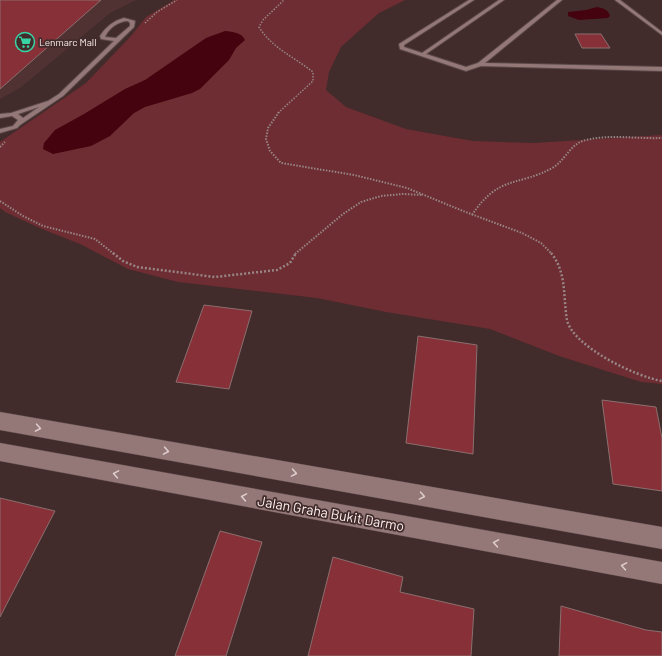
<svg xmlns="http://www.w3.org/2000/svg" width="662" height="656" viewBox="0 0 662 656" font-family="Barlow,sans-serif">
	<style>
		.built { fill: #513233 }
		.green { fill: #6d2d32 }
		.water { fill: #44030f }
		.building { fill: #873038; stroke: #8a6f6f }
		.lines { fill: none; stroke-linecap: round; stroke-linejoin: round }
		.service-casing { stroke: #5b4849; stroke-width: 2 }
		.minor-casing { stroke: #5b4849; stroke-width: 1 }
		.path-far2 { stroke: #988585; stroke-width: 1.5; stroke-dasharray: 1.5 1.5; stroke-linecap: butt }
		.path-far1 { stroke: #988585; stroke-width: 2; stroke-dasharray: 1.5 1.5; stroke-linecap: butt }
		.path { stroke: #988585; stroke-width: 2.5; stroke-dasharray: 2 2; stroke-linecap: butt }
		.service { fill: #947878; fill-rule: evenodd }
		.minor { fill: #947878; fill-rule: evenodd }
		.oneway { stroke: #decccc }
		.labels { text-anchor: middle; dominant-baseline: central; stroke-width: 3.5; stroke-linejoin: round; paint-order: stroke }
		.far-poi-label { font-size: 10px; fill: #fdf0f0; stroke: #422b2b; text-anchor: start }
		.near-street-label { font-size: 14px; fill: #fdf0f0; stroke: #422b2b }
	</style>
	<rect width="100%" height="100%" fill="#422b2b"/>
	<path class="built" d="M0,0H136L110,13L20,88L0,99Z"/>
	<path class="green" d="M174,0H405L379,13L341,47L329,72L326,90L346,107L406,129L473,141L534,143L662,135V384L641,382L559,356L490,329L386,312L317,298L178,282L128,269L80,244L42,229L5,212L0,208V142L86,83L131,36L146,17Z"/>
	<g class="water">
		<path d="M597,7C603,8 609,10 610,16L608,18L579,20L568,16V12L586,10Z"/>
		<path d="M225,31C233,32 241,32 245,40L236,48L229,60L200,89L192,93L145,107L134,113L110,136L91,146L53,154L43,149L44,143L55,130L84,114L125,89L145,80L206,38Z"/>
	</g>
	<g class="building">
		<path d="M0,0H101L0,89Z"/>
		<path d="M575,34H601L610,48H582Z"/>
		<path d="M204,305L252,311L229,389L176,382Z"/>
		<path d="M418,336L477,345L473,454L406,443Z"/>
		<path d="M602,400L656,407L662,438V491L613,484Z"/>
		<path d="M0,498L55,511L0,617Z"/>
		<path d="M220,531L262,542L226,656H175Z"/>
		<path d="M333,557L403,577L400,592L474,609L471,656H308Z"/>
		<path d="M561,606L646,630L662,632V656H559Z"/>
	</g>
	<g class="lines">
		<g class="service-casing">
			<g id="service">
				<path d="M469,0H474L404,45V47L422,53L499,0H504L426,54L466,67L478,63L557,0H562L485,63L662,67V71L481,66L466,71L400,49L399,44Z"/>
				<path d="M615,0H620L662,32V35Z"/>
				<path d="M124,18L135,21L134,27L63,96L20,125L17,128L0,133V129L13,126L18,120L12,116L0,118V114L11,113L48,101L59,94L114,41L101,39L100,36C106,27 113,21 124,18ZM128,21L130,23V26L116,38L105,37C108,29 118,21 128,21ZM39,107L23,118L18,114Z"/>
			</g>
		</g>
		<g class="minor-casing">
			<g id="minor">
				<path d="M0,412L662,527V549L0,430Z"/>
				<path d="M0,443L662,562V584L0,461Z"/>
			</g>
		</g>
		<g class="path-far2">
			<path d="M145,23L157,12L177,0"/>
			<path d="M278,113L313,81V72C294,57 272,48 259,27L263,20L284,0"/>
		</g>
		<g class="path-far1">
			<path d="M279,112L268,128L266,139L270,151L281,163L354,175L407,188L463,211L522,233L541,243L552,254"/>
			<path d="M0,147L5,142"/>
			<path d="M0,201L23,216L43,226L95,239L114,254"/>
			<path d="M472,215C499,174 519,187 554,167C566,159 571,143 586,140C610,134 637,139 662,138"/>
			<path d="M295,254L343,214L361,202L381,196L403,194L422,195"/>
		</g>
		<g class="path">
			<path d="M113,253L123,261L137,267L215,277L277,270L290,263L296,253"/>
			<path d="M551,253C567,272 563,298 567,320C573,347 637,377 662,381"/>
		</g>
		<use href="#service" class="service"/>
		<use href="#minor" class="minor"/>
	</g>
	<defs><path id="oneway-chevron" d="M-2-3.5L2.5 0L-2 3.5" fill="none" stroke-width="1.6" stroke-linecap="round" stroke-linejoin="round"/></defs>
	<g class="oneway">
		<use href="#oneway-chevron" transform="translate(38 428) rotate(10)"/>
		<use href="#oneway-chevron" transform="translate(166 451) rotate(10)"/>
		<use href="#oneway-chevron" transform="translate(294 473) rotate(10)"/>
		<use href="#oneway-chevron" transform="translate(116 474) rotate(-170)"/>
		<use href="#oneway-chevron" transform="translate(422 496) rotate(10)"/>
		<use href="#oneway-chevron" transform="translate(244 497) rotate(-170)"/>
		<use href="#oneway-chevron" transform="translate(496 543) rotate(-170)"/>
		<use href="#oneway-chevron" transform="translate(624 566) rotate(-170)"/>
	</g>
	<defs>
		<g id="supermarket-ring" transform="scale(1)"><circle r="9.5" fill="#422b2b" stroke="#39d4a5" stroke-width="1.5"/><path d="M-6-5.5h2.5l.6 2H6L4.5 2H-2.5L-4.4-4H-6ZM-1.5 3.2a1.3 1.3 0 1 0 .1 0ZM3 3.2a1.3 1.3 0 1 0 .1 0Z" fill="#39d4a5"/></g>
	</defs>
	<g fill-rule="evenodd">
		<use href="#supermarket-ring" x="25" y="42"/>
	</g>
	<g class="labels">
		<g class="far-poi-label">
			<text x="39" y="42">Lenmarc Mall</text>
		</g>
		<g class="near-street-label">
			<text transform="translate(331 513) rotate(10)">Jalan Graha Bukit Darmo</text>
		</g>
	</g>
</svg>
